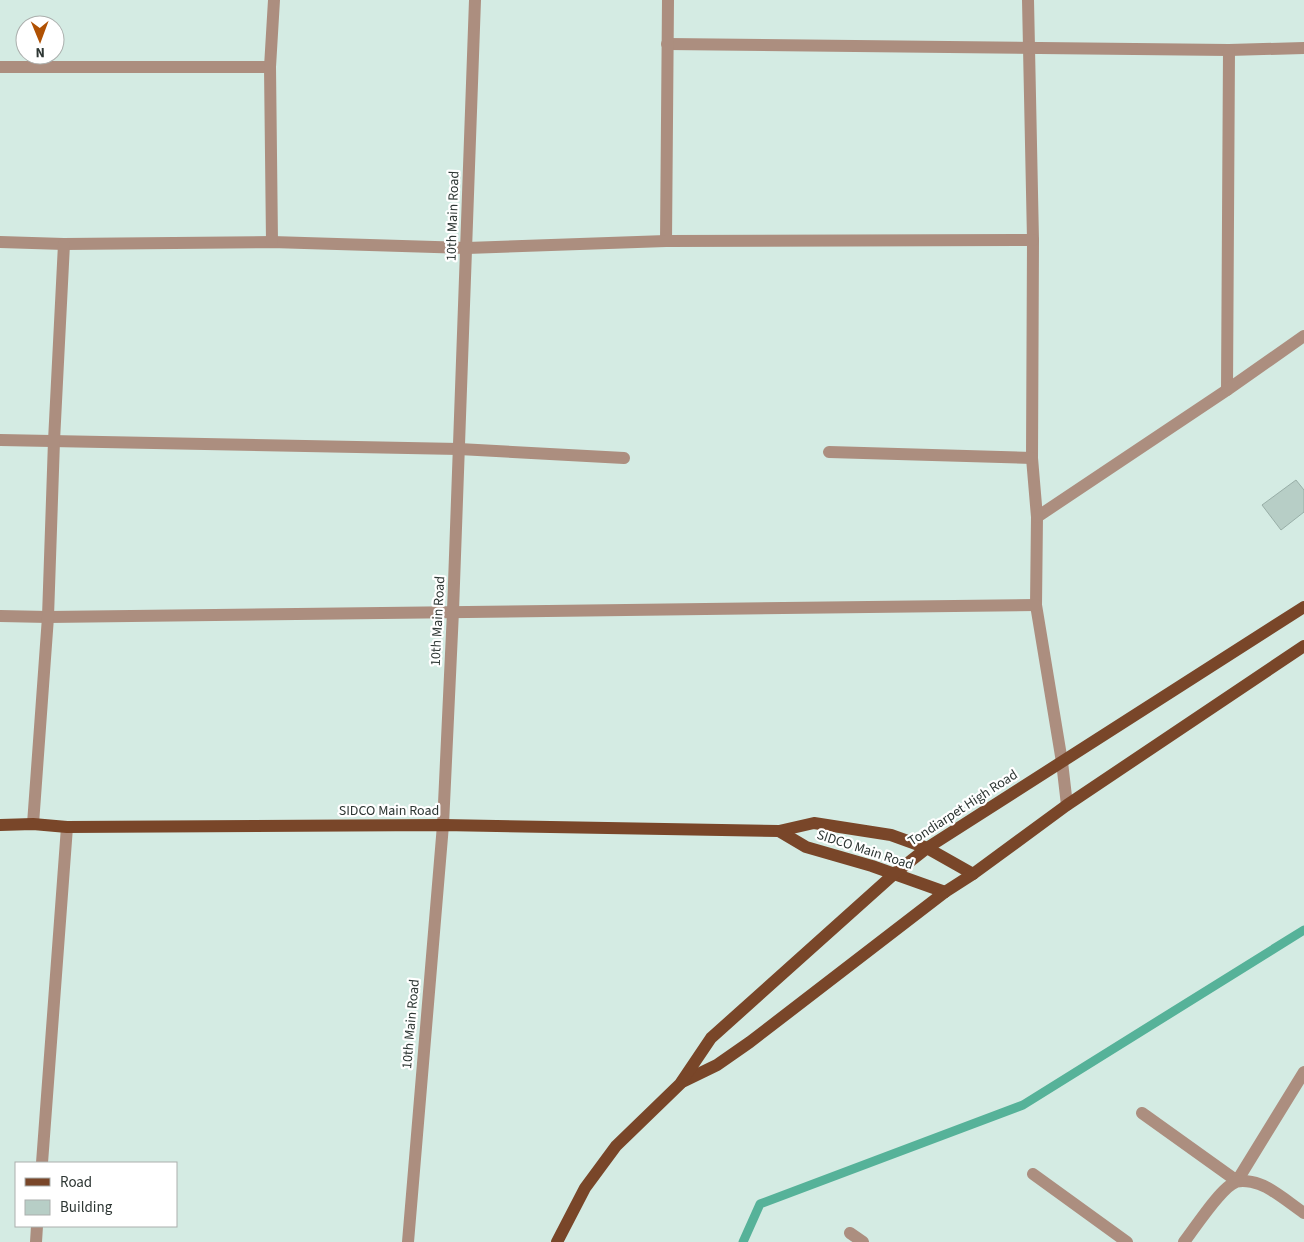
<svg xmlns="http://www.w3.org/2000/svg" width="1304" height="1242" viewBox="0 0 1304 1242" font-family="'Source Sans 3',sans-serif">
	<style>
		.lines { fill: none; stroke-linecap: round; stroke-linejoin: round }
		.stream { stroke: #56b299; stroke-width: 9 }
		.building { fill: #b7cec6; stroke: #98aea7 }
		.minor { stroke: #ac8e7f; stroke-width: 12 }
		.major { stroke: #794629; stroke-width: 12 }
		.labels { text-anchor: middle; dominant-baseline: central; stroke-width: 4.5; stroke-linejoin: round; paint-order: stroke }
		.street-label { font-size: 14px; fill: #2d3633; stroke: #fff }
	</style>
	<rect width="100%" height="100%" fill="#d4ebe3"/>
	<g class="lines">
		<path class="stream" d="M743,1242L760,1204L1023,1105L1304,930"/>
	</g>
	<path class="building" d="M1296,480L1304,490V512L1281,530L1262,505Z"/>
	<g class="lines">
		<g class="minor">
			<path d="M1028,0L1033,240L1032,458L1037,517L1036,605L1062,762L1067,805"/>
			<path d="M667,44L1229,50L1304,48"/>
			<path d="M0,67H270"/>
			<path d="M666,241L668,0"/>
			<path d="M0,242L64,244L272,242L467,248L666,241L1033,240"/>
			<path d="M272,242L270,67L274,0"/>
			<path d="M1227,390L1229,50"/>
			<path d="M0,440L459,449L624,458"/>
			<path d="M829,452L1032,458"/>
			<path d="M1037,517L1227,390L1304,336"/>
			<path d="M0,616L48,617L1036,605"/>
			<path d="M33,824L48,617L54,441L64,244"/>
			<path d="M1142,1113L1237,1181L1304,1072"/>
			<path d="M42,1163L67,827"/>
			<path d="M1033,1174L1127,1242"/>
			<path d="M850,1233L863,1242"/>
			<path d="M36,1242L37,1226"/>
			<path d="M408,1242L443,825L453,611L475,0"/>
			<path d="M1184,1242C1195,1228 1221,1187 1236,1182C1244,1179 1259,1183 1266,1187C1279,1194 1291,1204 1304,1213"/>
		</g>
		<g class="major">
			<path d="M0,825L33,824L67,827L443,825L779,831L814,823L891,835L927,848L973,874"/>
			<path d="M779,831L806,847L872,866L945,892"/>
			<path d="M682,1082L717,1065L750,1042L945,892L973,874L1067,805L1304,646"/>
			<path d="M557,1242L585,1188L616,1146L680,1084L711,1038L894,874L927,848L1304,607"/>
		</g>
	</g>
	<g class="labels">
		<g class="street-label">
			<text transform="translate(453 216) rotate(-88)">10th Main Road</text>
			<text transform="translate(438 621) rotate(-87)">10th Main Road</text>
			<text transform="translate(963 808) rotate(-33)">Tondiarpet High Road</text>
			<text x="389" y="811">SIDCO Main Road</text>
			<text transform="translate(865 850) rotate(18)">SIDCO Main Road</text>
			<text transform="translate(411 1024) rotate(-85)">10th Main Road</text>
		</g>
	</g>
	<rect x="15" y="1162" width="162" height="65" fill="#ffffff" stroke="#abafad"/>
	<rect x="25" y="1178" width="25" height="8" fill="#794629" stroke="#abafad"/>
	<text x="60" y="1187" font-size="15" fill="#2d3633">Road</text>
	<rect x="25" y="1200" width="25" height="15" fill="#b7cec6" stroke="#abafad"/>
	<text x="60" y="1212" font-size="15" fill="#2d3633">Building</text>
	<g transform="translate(40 40) rotate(179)"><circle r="24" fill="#ffffff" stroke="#abafad"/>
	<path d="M0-4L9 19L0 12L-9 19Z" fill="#b05103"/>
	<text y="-8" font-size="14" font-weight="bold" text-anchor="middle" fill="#2d3633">N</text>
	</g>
</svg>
